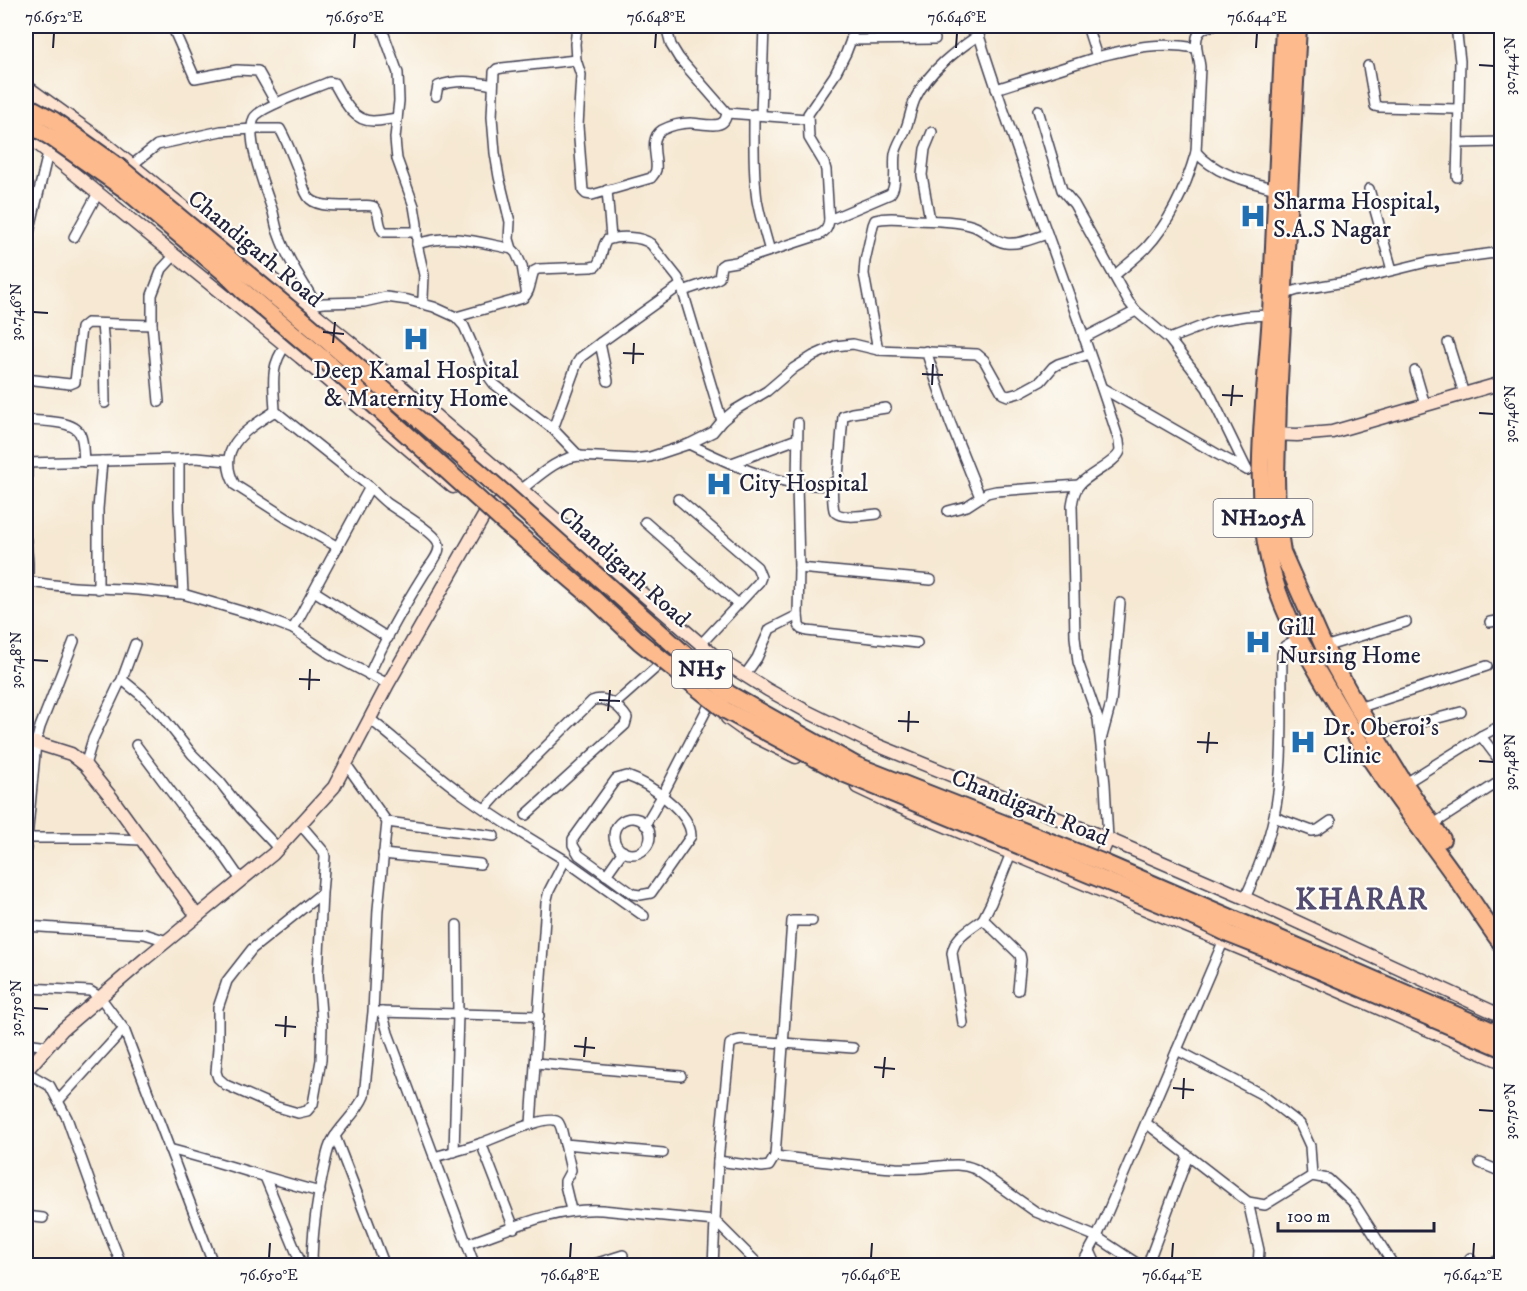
<svg xmlns="http://www.w3.org/2000/svg" width="1527" height="1291" viewBox="0 0 1527 1291" font-family="'IM FELL DW Pica',serif">
	<style>
		.lines { fill: none; stroke-linecap: round; stroke-linejoin: round }
		.street-casing { stroke: #424052; stroke-width: 12 }
		.secondary-casing { stroke: #424052; stroke-width: 15 }
		.highway-casing { stroke: #424052; stroke-width: 20 }
		.street { stroke: #fff; stroke-width: 9 }
		.secondary { stroke: #fee3d1; stroke-width: 12 }
		.highway { stroke: #fcba8d; stroke-width: 16 }
		.highway-bridge-casing { stroke: #424052; stroke-width: 20; stroke-linecap: butt }
		.highway-bridge { stroke: #fcba8d; stroke-width: 16 }
		.ticks { fill: none; stroke: #22223b; stroke-width: 2 }
		.labels { text-anchor: middle; dominant-baseline: central; stroke-width: 4.5; stroke-linejoin: round; paint-order: stroke }
		.shield { fill: #fdfcf7; stroke: #646373; stroke-width: 1.5 }
		.shield-label { font-size: 22px; font-weight: bold; fill: #22223b }
		.poi-label { font-size: 24px; fill: #22223b; stroke: #fdfcf7; text-anchor: start }
		.street-label { font-size: 24px; fill: #22223b; stroke: #fdfcf7 }
		.district-label { font-size: 30px; font-weight: bold; letter-spacing: 1.5px; fill: #534c70; stroke: #fdfcf7 }
		.neatline { fill: none; stroke: #22223b; stroke-width: 2 }
		.ticks-label { font-size: 15px; text-anchor: middle; fill: #22223b }
	</style>
	<rect width="100%" height="100%" fill="#fdfcf7"/>
	<filter id="ink" filterUnits="userSpaceOnUse"><feTurbulence type="fractalNoise" baseFrequency=".0167" numOctaves="2"/><feDisplacementMap in="SourceGraphic" scale="12" xChannelSelector="R" yChannelSelector="G"/><feConvolveMatrix kernelMatrix="1 2 1 2 8 2 1 2 1" color-interpolation-filters="sRGB"/></filter>
	<filter id="wash" filterUnits="userSpaceOnUse"><feTurbulence type="fractalNoise" baseFrequency=".008" numOctaves="4" result="noise"/><feDisplacementMap in="SourceGraphic" scale="24" xChannelSelector="R" yChannelSelector="G"/><feGaussianBlur stdDeviation="1.35" result="paint"/><feColorMatrix in="noise" values="0 0 0 0 0 0 0 0 0 0 0 0 0 0 0 0 0 1.4 0 .05"/><feComposite in="paint" operator="in"/></filter>
	<g filter="url(#wash)">
		<rect width="100%" height="100%" fill="#f6e8d2"/>
	</g>
	<g filter="url(#ink)">
		<g class="lines">
			<g class="street-casing">
				<g id="street">
					<path d="M172,26L195,78L237,70L258,71L276,103"/>
					<path d="M381,26L398,73L399,101L395,138L396,150L397,159L414,206L417,224V244L424,275L423,298L421,304"/>
					<path d="M577,26L575,44L576,60L581,75L578,126L583,191L586,194L592,195L651,178C653,175 655,174 656,170C658,158 648,139 662,130C670,126 682,123 690,123C699,123 717,128 723,122C726,120 726,116 727,113"/>
					<path d="M666,26L671,45L679,58L727,113L807,119"/>
					<path d="M976,26C1019,165 1075,302 1119,441C1119,443 1120,449 1120,451C1117,462 1089,474 1080,484C1075,489 1073,498 1072,505L1075,637L1078,662L1098,719L1105,784L1108,839"/>
					<path d="M1087,26L1097,57C1133,48 1159,41 1196,48"/>
					<path d="M1456,26L1460,61L1458,143L1502,142"/>
					<path d="M851,40L854,26"/>
					<path d="M1368,66L1375,106L1380,107L1457,109"/>
					<path d="M996,89L1097,57"/>
					<path d="M436,96L438,86C456,79 475,81 493,85"/>
					<path d="M1038,110L1062,190L1074,204L1128,301L1136,311L1169,339L1207,388L1247,470"/>
					<path d="M754,114C754,143 753,172 757,200C760,217 765,234 770,251"/>
					<path d="M761,114L764,26"/>
					<path d="M1196,152L1200,67C1199,56 1191,36 1203,29C1206,27 1209,27 1213,26"/>
					<path d="M132,165L157,145L221,131L253,129H280C288,143 293,158 299,172C302,180 303,192 310,199C324,212 368,202 374,207C381,213 377,226 384,232H417"/>
					<path d="M1457,177L1458,143"/>
					<path d="M1369,189L1392,270"/>
					<path d="M607,190L611,238"/>
					<path d="M829,220L826,170L824,163L809,138L808,114L834,76L846,53L851,40L935,39"/>
					<path d="M930,220L922,175L925,149L932,132"/>
					<path d="M74,237L98,193"/>
					<path d="M417,244C453,233 477,242 512,249"/>
					<path d="M26,245L48,153"/>
					<path d="M1114,276C1124,267 1136,258 1146,248C1171,221 1186,187 1196,152C1216,175 1247,181 1276,189"/>
					<path d="M526,290L522,266L516,253L512,249L509,239L510,222L499,177L495,153L492,117L494,72L497,69L502,68L576,60"/>
					<path d="M683,291L715,280L719,278L721,266L724,264L736,262L819,235C826,231 828,228 829,220L890,194C898,186 893,166 895,154C897,144 903,137 906,128C910,118 911,107 916,97C929,71 955,51 979,35"/>
					<path d="M1285,294L1298,290L1350,281L1427,262L1502,252"/>
					<path d="M316,304C303,283 287,258 279,235C276,228 275,220 273,212C266,191 245,139 254,118C259,107 315,88 329,82L334,83C343,99 352,121 373,121C381,121 389,119 397,118"/>
					<path d="M310,305L324,303L364,302L386,297L408,300L434,307L456,317L464,326L483,369L494,384L553,429L579,456"/>
					<path d="M456,317L523,298C531,292 530,280 534,271L538,269L591,267L596,266C603,259 601,247 607,240C619,236 641,236 651,244L678,278L681,285L722,421"/>
					<path d="M102,324L104,347L105,403"/>
					<path d="M1084,338L1136,311"/>
					<path d="M1169,339L1215,321L1246,316L1271,315"/>
					<path d="M600,343L681,285"/>
					<path d="M1448,343L1464,394"/>
					<path d="M286,345C269,367 274,385 275,411L370,487"/>
					<path d="M878,350L864,274L865,261L873,225L875,220C889,216 903,219 917,220C935,221 956,220 973,226C985,230 992,241 1006,243C1019,245 1034,238 1047,234"/>
					<path d="M926,351L950,422L980,497"/>
					<path d="M1415,371L1425,405"/>
					<path d="M26,379L70,384L75,382L81,328L87,323L152,325"/>
					<path d="M1102,388L1217,454L1247,470"/>
					<path d="M159,402L152,325V295L162,269L175,255"/>
					<path d="M275,411C248,429 214,447 235,485L288,519L338,547"/>
					<path d="M26,420C39,421 74,420 80,434C84,441 83,454 84,462"/>
					<path d="M798,423L797,484L799,568L798,615L799,625L801,629L807,631L917,643"/>
					<path d="M553,429L577,363L581,357L600,343L608,381"/>
					<path d="M689,444C728,463 770,483 813,485C823,485 833,488 838,477L843,416L852,413L886,408"/>
					<path d="M228,461L196,458L179,459V508L183,594L261,617L293,629L330,654L388,684"/>
					<path d="M26,463L179,459"/>
					<path d="M732,463L797,439"/>
					<path d="M832,484C833,492 832,502 834,510C837,520 867,515 877,514"/>
					<path d="M522,489C539,476 557,458 579,456L634,459L650,457L689,444L713,432L722,421L735,410L767,391L794,368L813,356L835,346L853,344L878,350L977,354L984,360L1003,394L1008,396L1019,393L1041,381L1053,367L1058,364L1089,354"/>
					<path d="M678,499L757,567L761,577L759,582L701,644"/>
					<path d="M26,502L27,463"/>
					<path d="M948,511L967,506L987,493L996,491L1079,485"/>
					<path d="M645,522L738,604"/>
					<path d="M26,540L28,563V581"/>
					<path d="M799,568L931,580"/>
					<path d="M26,581C58,587 90,588 123,589C143,590 163,593 183,594"/>
					<path d="M98,589V509L102,461"/>
					<path d="M314,591L388,638"/>
					<path d="M1490,622L1502,620"/>
					<path d="M293,629L370,487C376,493 381,498 387,503C397,510 434,532 438,542C443,552 429,566 424,574C404,606 384,641 369,675"/>
					<path d="M1324,647L1406,622"/>
					<path d="M745,675L757,658L770,629L798,615"/>
					<path d="M121,682L135,644"/>
					<path d="M615,704L659,665"/>
					<path d="M1358,708L1487,666"/>
					<path d="M370,719C401,744 431,771 464,795C496,818 530,839 565,860L549,891L546,903L531,1124"/>
					<path d="M1374,735L1461,712"/>
					<path d="M1481,736L1502,764"/>
					<path d="M1101,740L1111,703L1120,603"/>
					<path d="M136,745L190,817L216,844L241,880"/>
					<path d="M85,765L93,739L119,684L121,682H125L141,695L161,715L192,754L220,782L241,809L278,848"/>
					<path d="M627,776C648,783 691,812 691,836L651,893L640,895L633,894L579,855L573,845V839L616,779Z"/>
					<path d="M1401,786L1481,736L1502,725"/>
					<path d="M485,809L501,791L592,701C606,695 620,707 627,718L625,725L526,815"/>
					<path d="M1274,817L1312,831L1318,830L1331,821"/>
					<circle cx="632" cy="836" r="18"/>
					<path d="M387,822L494,836"/>
					<path d="M300,824L324,852L325,857L322,893L318,975L322,1026L321,1060L313,1104L307,1111L298,1113L274,1106L226,1085L218,1078L216,1072L218,1048V1008L227,981L252,949L322,893"/>
					<path d="M645,825L662,796L709,705"/>
					<path d="M1432,825L1502,780"/>
					<path d="M27,838H94L141,840"/>
					<path d="M26,849L36,743L40,727L74,641"/>
					<path d="M1011,853L991,903L983,919L1020,955L1021,960L1018,990"/>
					<path d="M383,854L480,864"/>
					<path d="M565,860L644,916"/>
					<path d="M606,875L623,851"/>
					<path d="M1245,898C1257,872 1268,844 1274,816C1285,766 1281,706 1282,654L1285,646L1299,638"/>
					<path d="M26,926L145,934L167,941"/>
					<path d="M26,988L90,991L100,997L124,1029L214,1266"/>
					<path d="M379,1012L539,1016"/>
					<path d="M382,1012L388,1033L475,1266"/>
					<path d="M963,1023L952,953C955,936 970,929 983,919"/>
					<path d="M26,1043L48,1046"/>
					<path d="M1177,1050L1261,1094L1300,1124L1310,1146L1312,1176"/>
					<path d="M536,1063L681,1076"/>
					<path d="M26,1072L50,1086L67,1118L102,1216L122,1266"/>
					<path d="M58,1101L124,1029"/>
					<path d="M1146,1123L1248,1202L1265,1205L1312,1176L1328,1179L1354,1203L1394,1266"/>
					<path d="M335,1136L385,1266"/>
					<path d="M481,1143L514,1228"/>
					<path d="M565,1144L571,1170L565,1181V1185L571,1210"/>
					<path d="M169,1149C220,1162 269,1179 320,1192"/>
					<path d="M454,1152L458,1014L457,925"/>
					<path d="M775,1156C816,1161 855,1166 896,1168C907,1168 918,1169 929,1167C945,1166 959,1162 975,1169L1036,1212L1097,1237L1141,1266"/>
					<path d="M434,1157C449,1153 464,1149 479,1144C491,1140 549,1113 558,1122C562,1126 563,1138 565,1144L663,1153"/>
					<path d="M718,1161L762,1167L769,1166L775,1156L792,921H812"/>
					<path d="M1480,1163L1497,1170H1502"/>
					<path d="M265,1177L302,1266"/>
					<path d="M1248,1202L1259,1250L1258,1266"/>
					<path d="M26,1216L43,1218"/>
					<path d="M467,1244C510,1229 555,1207 602,1210L715,1221L713,1266"/>
					<path d="M1090,1251L1097,1266"/>
					<path d="M1470,1258L1474,1266"/>
					<path d="M312,1266C312,1233 317,1200 324,1168C326,1160 327,1149 332,1141C341,1125 357,1113 364,1096L373,1012L378,909L387,822L346,764"/>
					<path d="M588,1266L623,1255"/>
					<path d="M760,1266L715,1221L718,1161L730,1044L736,1041L741,1040L853,1048"/>
					<path d="M1081,1266L1097,1237L1223,942"/>
					<path d="M1147,1266L1188,1156"/>
					<path d="M1487,1266L1502,1258"/>
				</g>
			</g>
			<g class="secondary-casing">
				<g id="secondary">
					<path d="M26,86L97,137L350,342L717,658L768,690L808,712L867,741L1108,839L1245,898L1502,1016"/>
					<path d="M26,137L34,141L300,357L453,487"/>
					<path d="M1270,434L1297,435L1332,432L1502,383"/>
					<path d="M727,718L748,733L796,757"/>
					<path d="M26,742L36,743L71,754L85,765L111,797L197,916"/>
					<path d="M857,787L893,804L1273,962L1502,1062"/>
					<path d="M1095,868L1108,839"/>
					<path d="M26,1071L62,1030L146,958L273,854L334,787L388,684L485,514L494,507L513,494"/>
				</g>
			</g>
			<g class="highway-casing">
				<g id="highway">
					<path d="M1284,26C1279,121 1276,217 1271,313C1266,401 1249,493 1274,579C1285,618 1306,652 1326,686C1340,709 1353,732 1367,754C1395,796 1427,837 1457,879C1472,900 1486,923 1502,944"/>
					<path d="M1298,26L1278,399L1276,477L1277,519L1282,552L1324,647L1358,708L1404,783L1442,839"/>
				</g>
			</g>
			<use href="#street" class="street"/>
			<use href="#secondary" class="secondary"/>
			<use href="#highway" class="highway"/>
			<g class="highway-bridge-casing">
				<g id="highway-bridge">
					<path d="M26,105L53,120L120,168L302,319L504,493L729,694L855,765L1104,863L1502,1035"/>
					<path d="M26,122L52,138L126,190L224,272L243,291L320,356L507,525L593,598L640,642L725,710L843,773L1198,919L1231,935L1302,963L1502,1048"/>
				</g>
			</g>
			<use href="#highway-bridge" class="highway-bridge"/>
		</g>
	</g>
	<path class="ticks" d="M53,48L54,33M354,48L355,33M655,48L656,33M956,48L957,33M1256,48L1257,33M1479,65L1494,66M33,312L48,313M323,332L344,334M333,343L335,322M623,353L644,354M633,364L634,343M922,374L943,375M932,385L933,364M1222,395L1243,396M1231,406L1233,385M1479,413L1494,414M33,660L48,661M299,679L320,680M309,690L310,669M599,700L620,701M608,711L610,690M898,721L919,722M908,732L909,711M1197,742L1218,743M1207,753L1209,732M1479,761L1494,762M33,1008L48,1009M275,1025L296,1027M285,1037L286,1016M574,1046L595,1048M584,1057L586,1037M874,1067L895,1069M883,1078L885,1057M1173,1088L1194,1090M1183,1099L1184,1078M1479,1110L1494,1111M269,1258L270,1243M570,1258L571,1243M871,1258L872,1243M1172,1258L1173,1243M1473,1258L1474,1243"/>
	<defs>
		<g id="hospital-bare" transform="scale(2.07)"><path d="M-5-5h3v3.5h4V-5h3V5h-3V1.5h-4V5h-3Z" fill="#1f6fb2" stroke="#fdfcf7" stroke-width="2.5" paint-order="stroke"/></g>
	</defs>
	<g fill-rule="evenodd">
		<use href="#hospital-bare" x="1253" y="216"/>
		<use href="#hospital-bare" x="416" y="339"/>
		<use href="#hospital-bare" x="719" y="484"/>
		<use href="#hospital-bare" x="1258" y="642"/>
		<use href="#hospital-bare" x="1303" y="742"/>
	</g>
	<g class="labels">
		<g class="shield">
			<rect x="1213.5" y="499" width="99" height="38" rx="4.5"/>
			<rect x="672" y="650" width="60" height="38" rx="4.5"/>
		</g>
		<g class="shield-label">
			<text x="1263" y="518">NH205A</text>
			<text x="702" y="669">NH5</text>
		</g>
		<g class="poi-label">
			<text x="1273" y="202">Sharma Hospital,<tspan x="1273" dy="28">S.A.S Nagar</tspan></text>
			<text x="416" y="371" text-anchor="middle">Deep Kamal Hospital<tspan x="416" dy="28">&amp; Maternity Home</tspan></text>
			<text x="739" y="484">City Hospital</text>
			<text x="1278" y="628">Gill<tspan x="1278" dy="28">Nursing Home</tspan></text>
			<text x="1323" y="728">Dr. Oberoi's<tspan x="1323" dy="28">Clinic</tspan></text>
		</g>
		<g class="street-label">
			<text transform="translate(255 249) rotate(40)">Chandigarh Road</text>
			<text transform="translate(624 567) rotate(42)">Chandigarh Road</text>
			<text transform="translate(1030 808) rotate(22)">Chandigarh Road</text>
		</g>
		<g class="district-label">
			<text x="1362" y="900">KHARAR</text>
		</g>
	</g>
	<rect width="1527" height="1291" fill="none" stroke="#fdfcf7" stroke-width="66"/>
	<path d="M1278 1222v9h156v-9" fill="none" stroke="#22223b" stroke-width="3"/>
	<text x="1287" y="1222" font-size="18" fill="#22223b" stroke="#fdfcf7" stroke-width="4.5" paint-order="stroke">100 m</text>
	<rect x="33" y="33" width="1461" height="1225" class="neatline"/>
	<g class="ticks-label">
		<text x="54" y="22">76.652°E</text>
		<text x="355" y="22">76.650°E</text>
		<text x="656" y="22">76.648°E</text>
		<text x="957" y="22">76.646°E</text>
		<text x="1257" y="22">76.644°E</text>
		<text transform="translate(1510 66) rotate(-90)" y="5">30.744°N</text>
		<text transform="translate(16 312) rotate(-90)" y="5">30.746°N</text>
		<text transform="translate(1510 414) rotate(-90)" y="5">30.746°N</text>
		<text transform="translate(16 660) rotate(-90)" y="5">30.748°N</text>
		<text transform="translate(1510 762) rotate(-90)" y="5">30.748°N</text>
		<text transform="translate(16 1008) rotate(-90)" y="5">30.750°N</text>
		<text transform="translate(1510 1111) rotate(-90)" y="5">30.750°N</text>
		<text x="269" y="1280">76.650°E</text>
		<text x="570" y="1280">76.648°E</text>
		<text x="871" y="1280">76.646°E</text>
		<text x="1172" y="1280">76.644°E</text>
		<text x="1473" y="1280">76.642°E</text>
	</g>
</svg>
